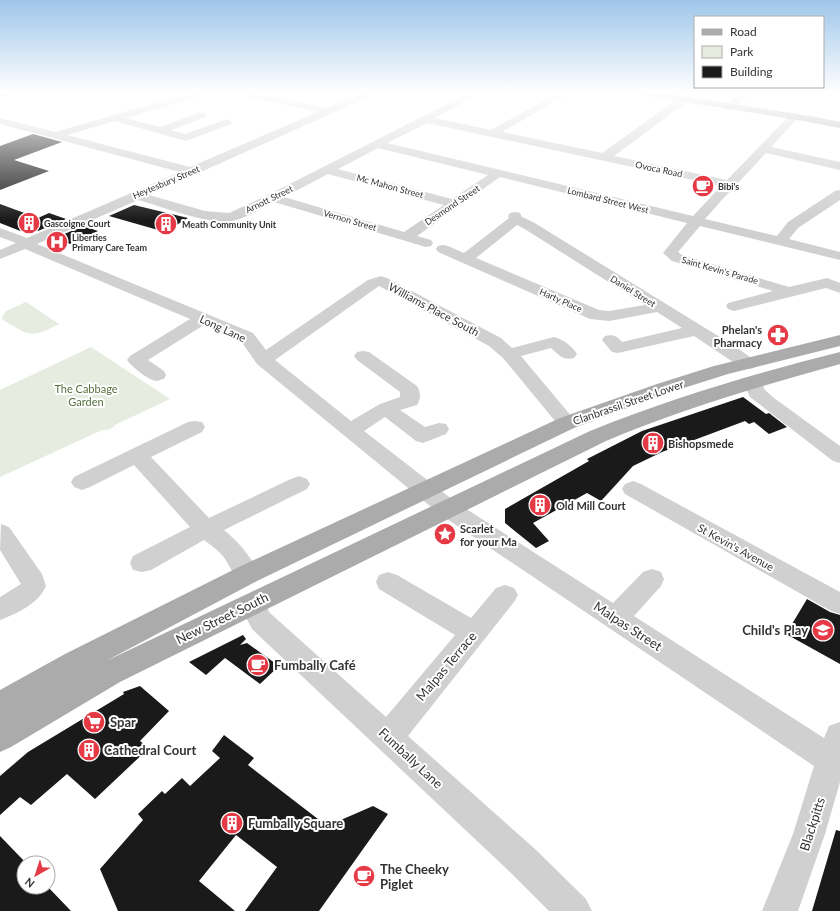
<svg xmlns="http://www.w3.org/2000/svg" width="840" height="911" viewBox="0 0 840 911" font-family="Lato,sans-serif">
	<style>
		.green { fill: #e6ecdf }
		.building { fill: #1a1a1a }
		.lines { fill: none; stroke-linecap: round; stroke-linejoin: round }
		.minor { fill: #d0d0d0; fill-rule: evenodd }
		.major { fill: #ababab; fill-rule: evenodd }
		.labels { text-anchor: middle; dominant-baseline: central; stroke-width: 4; stroke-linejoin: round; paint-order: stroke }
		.far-street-label { font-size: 9px; fill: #333; stroke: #fff }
		.far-poi-label { font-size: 9px; font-weight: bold; fill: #333; stroke: #fff; text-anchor: start }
		.street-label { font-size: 11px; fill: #333; stroke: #fff }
		.poi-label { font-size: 11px; font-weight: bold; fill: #333; stroke: #fff; text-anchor: start }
		.park-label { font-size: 11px; fill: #56703f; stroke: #fff }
		.near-street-label { font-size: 13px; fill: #333; stroke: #fff }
		.near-poi-label { font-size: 13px; font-weight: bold; fill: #333; stroke: #fff; text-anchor: start }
	</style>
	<rect width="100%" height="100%" fill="#fff"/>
	<g class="green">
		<path d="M26,302L59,324C29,339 31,336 3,320L2,317L6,311Z"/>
		<path d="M91,347L170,399L117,424C111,428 112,430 102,430L0,477V390Z"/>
	</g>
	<g class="building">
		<path d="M33,134L62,142L14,160L49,171L0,190V146Z"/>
		<path d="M0,204L38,218L49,213L66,219L38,231L35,230L28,234L0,223Z"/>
		<path d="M134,205L188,218L165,232L109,216Z"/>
		<path d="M83,226L98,231L70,244L55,238Z"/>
		<path d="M743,397L766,414L769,413L787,427L769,434L754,422L749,424L745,421L662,452L633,466L601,501L587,493L533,523L549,541L536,548L505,523V509L589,461L587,459L642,431Z"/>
		<path d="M807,599L830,612L840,615V664L786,634Z"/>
		<path d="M243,635L246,639L240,645L247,643L279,666L260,684L225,658L206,675L189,662Z"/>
		<path d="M140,686L169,711L140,741L149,748L95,799L67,774L31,805L20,797L0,815V776L28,752L124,694L123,692Z"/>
		<path d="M224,735L254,758L248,765L327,826L373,806L388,814L319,911H245L277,867L236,835L199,881L235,911H118L100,869L143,820L138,814L162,791L165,794L182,778L190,786L220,758L212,751Z"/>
		<path d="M836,830L840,831V911H812Z"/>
		<path d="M0,836L26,863H24V887H48L71,911H0Z"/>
	</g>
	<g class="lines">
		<g class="minor">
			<path d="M191,93H206L204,95L126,118L160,127L198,113H206L207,115L206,117L171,130L185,134L227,119L232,122L231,124L186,141L115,121L67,135L190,167L318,112L244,96L239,93H257L327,108L362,93H375L373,95L149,195L205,211L229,213L268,195L469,93H481L435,118L491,130L558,93H570L502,132L602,153L679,98H687L688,100L687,102L614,156L727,180L791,114L795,113L800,116L771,147L840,162V170L766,153L720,202L705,219L777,236L788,222L835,191L840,190V200L798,228L789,239L840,252V260L700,226L678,252L682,255L789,287L827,278L840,283V293L826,288L734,311L728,309L726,306L728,303L773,291L672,261L663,253L687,223L500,177L417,236L431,240L433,243L431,246L426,247L274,202C262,208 244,219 231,221C205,224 163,207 138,200L37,244L253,333L266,350L368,280L381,276L387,278L501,338L512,348L554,337C563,339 572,346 577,354L574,358C563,361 559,355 551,348L521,356L577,423L574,427L567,429L560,427L503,358L489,346L379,286L275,360L351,421L380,404L400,397V392L357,360L354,356L357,352L363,351L369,352L417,386C421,392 421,399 417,405L400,410L425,427L439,423L446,424L449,429L446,434L423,443L416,441L385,417L364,431L457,503L613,603L643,572L652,569L661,572L664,579L661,586L634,616L824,738L829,726L840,722V782L825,834L798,911H762L793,834L814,766L441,515L257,364L241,341L204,325L148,360L164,371L166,375L164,379C161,379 159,381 157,381C149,381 131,366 127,360L130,356L190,319L25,249L0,259V250L16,243L0,237V228L27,238L180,172L0,124V118L55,132ZM427,123L721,186L693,216L387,143ZM378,148L488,175L452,199L338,169ZM328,174L444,205L404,232L284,197Z"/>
			<path d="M740,93H751L734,109H726L725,107L726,105Z"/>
			<path d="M515,212L520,213L522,217L533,222L736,347L754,360L757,364L754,368L748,369L742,368L694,336L618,353L612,352L602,340L605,336C613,334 617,336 622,342L682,328L657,312L609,321L590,319L438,252L436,249L438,246L443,245L448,246L464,253L509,218L508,216L510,213ZM517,225L523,228L645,305L609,311L599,310L476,258Z"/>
			<path d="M752,376L759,378L765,390L774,398L840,446V463L833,461L750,397L743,382L745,378Z"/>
			<path d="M195,421L202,422L205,427L202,432L151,457L209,518L291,479L299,476L307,479L310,484L307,489L224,530C239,542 251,557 260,574L257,581C233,588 234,568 221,554C217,549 210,545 204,540L151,570L142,572L133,570L130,563L133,556L190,527L134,465L90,487L82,490L74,487L71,482L74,477L188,422Z"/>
			<path d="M633,481L641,484L840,592V614L831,611L625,494L622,489L625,484Z"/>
			<path d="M1,524L9,527L42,574L46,586C38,604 18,613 0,620V597L21,584L0,550Z"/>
			<path d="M388,572L397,575L471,618L496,588L505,585L514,588L518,595L514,602L408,736L535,849L586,899L592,911H549L511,873L252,629L239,604L243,597L252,594L261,597L270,613L386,717L455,635L379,589L376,582L379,575Z"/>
		</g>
		<g class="major">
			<path d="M0,93H10L9,95L0,97Z"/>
			<path d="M641,93H663L816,117L840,122V128L792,119L646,96Z"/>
			<path d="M840,335V346L728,374L671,392L574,428L257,581L106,661L590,431C671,398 756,373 840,352V364C761,386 681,409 606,441L120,682L11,747L0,752V690L65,654L239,567L560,418L657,384L714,366Z"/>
		</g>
	</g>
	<linearGradient id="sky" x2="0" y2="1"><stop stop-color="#9ec6ea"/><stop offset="0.42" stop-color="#fff"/><stop offset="1" stop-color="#fff" stop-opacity="0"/></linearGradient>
	<rect width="840" height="220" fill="url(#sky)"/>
	<defs>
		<g id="cafe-disc" transform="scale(1.15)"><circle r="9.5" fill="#e63946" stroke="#fff"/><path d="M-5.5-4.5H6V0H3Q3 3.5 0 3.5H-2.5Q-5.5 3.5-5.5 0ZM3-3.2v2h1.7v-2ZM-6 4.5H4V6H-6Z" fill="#fff"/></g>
		<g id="building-disc" transform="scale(1.15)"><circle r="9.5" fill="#e63946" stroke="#fff"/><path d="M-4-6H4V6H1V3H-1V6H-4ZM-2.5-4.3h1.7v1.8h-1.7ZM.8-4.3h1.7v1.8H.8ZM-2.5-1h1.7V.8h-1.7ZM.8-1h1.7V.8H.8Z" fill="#fff"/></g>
		<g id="hospital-disc" transform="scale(1.15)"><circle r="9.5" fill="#e63946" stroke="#fff"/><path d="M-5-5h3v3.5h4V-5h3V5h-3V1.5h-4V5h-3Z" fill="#fff"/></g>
		<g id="pharmacy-disc" transform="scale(1.15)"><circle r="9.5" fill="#e63946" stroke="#fff"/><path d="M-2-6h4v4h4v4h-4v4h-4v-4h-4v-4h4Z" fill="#fff"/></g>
		<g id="sight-disc" transform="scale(1.15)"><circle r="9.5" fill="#e63946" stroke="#fff"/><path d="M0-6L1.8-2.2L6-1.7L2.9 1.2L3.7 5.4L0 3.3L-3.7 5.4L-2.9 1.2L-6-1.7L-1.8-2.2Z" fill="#fff"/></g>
		<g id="school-disc" transform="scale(1.15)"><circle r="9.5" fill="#e63946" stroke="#fff"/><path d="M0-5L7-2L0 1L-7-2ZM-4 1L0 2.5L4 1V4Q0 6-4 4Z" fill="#fff"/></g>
		<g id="supermarket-disc" transform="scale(1.15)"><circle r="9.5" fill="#e63946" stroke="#fff"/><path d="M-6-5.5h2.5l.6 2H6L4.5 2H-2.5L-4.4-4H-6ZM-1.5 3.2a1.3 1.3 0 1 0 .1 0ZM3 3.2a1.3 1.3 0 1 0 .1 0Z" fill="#fff"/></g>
	</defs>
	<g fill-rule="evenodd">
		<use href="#cafe-disc" x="703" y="186"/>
		<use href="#building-disc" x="29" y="223"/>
		<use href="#building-disc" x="166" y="224"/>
		<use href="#hospital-disc" x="57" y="242"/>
		<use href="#pharmacy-disc" x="778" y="335"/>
		<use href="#building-disc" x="653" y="443"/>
		<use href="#building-disc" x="540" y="505"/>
		<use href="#sight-disc" x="445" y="534"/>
		<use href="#school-disc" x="823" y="630"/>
		<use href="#cafe-disc" x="258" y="665"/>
		<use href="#supermarket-disc" x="94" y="722"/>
		<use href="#building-disc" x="89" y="750"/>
		<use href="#building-disc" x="232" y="823"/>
		<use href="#cafe-disc" x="364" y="876"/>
	</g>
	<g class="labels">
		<g class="far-street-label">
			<text transform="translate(659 169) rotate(12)">Ovoca Road</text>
			<text transform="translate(166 182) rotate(-23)">Heytesbury Street</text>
			<text transform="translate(390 186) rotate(15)">Mc Mahon Street</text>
			<text transform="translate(269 199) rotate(-26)">Arnott Street</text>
			<text transform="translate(608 200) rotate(14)">Lombard Street West</text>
			<text transform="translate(452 205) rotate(-34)">Desmond Street</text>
			<text transform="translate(350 220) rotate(16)">Vernon Street</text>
			<text transform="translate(720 270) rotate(16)">Saint Kevin's Parade</text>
			<text transform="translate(633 291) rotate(32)">Daniel Street</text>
			<text transform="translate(561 300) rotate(24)">Harty Place</text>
		</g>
		<g class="far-poi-label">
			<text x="718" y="186">Bibi's</text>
			<text x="44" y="223">Gascoigne Court</text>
			<text x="182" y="224">Meath Community Unit</text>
			<text x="72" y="237">Liberties<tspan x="72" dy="10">Primary Care Team</tspan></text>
		</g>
		<g class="street-label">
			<text transform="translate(434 309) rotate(28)">Williams Place South</text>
			<text transform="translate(223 328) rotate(25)">Long Lane</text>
			<text transform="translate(628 402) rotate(-19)">Clanbrassil Street Lower</text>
			<text transform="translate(736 547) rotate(29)">St Kevin's Avenue</text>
		</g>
		<g class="poi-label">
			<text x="762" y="329" text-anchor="end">Phelan's<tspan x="762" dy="13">Pharmacy</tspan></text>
			<text x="668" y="443">Bishopsmede</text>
			<text x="556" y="505">Old Mill Court</text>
			<text x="460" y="528">Scarlet<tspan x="460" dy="13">for your Ma</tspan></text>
		</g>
		<g class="park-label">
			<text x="86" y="388">The Cabbage<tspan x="86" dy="13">Garden</tspan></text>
		</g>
		<g class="near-street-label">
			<text transform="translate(222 618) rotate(-26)">New Street South</text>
			<text transform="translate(628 626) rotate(33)">Malpas Street</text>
			<text transform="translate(446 666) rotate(-50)">Malpas Terrace</text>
			<text transform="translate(411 758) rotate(43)">Fumbally Lane</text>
			<text transform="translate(812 824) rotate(-72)">Blackpitts</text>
		</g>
		<g class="near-poi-label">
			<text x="808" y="630" text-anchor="end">Child's Play</text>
			<text x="274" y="665">Fumbally Café</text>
			<text x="110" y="722">Spar</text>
			<text x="104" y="750">Cathedral Court</text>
			<text x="248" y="823">Fumbally Square</text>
			<text x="380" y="869">The Cheeky<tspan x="380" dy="15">Piglet</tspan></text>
		</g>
	</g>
	<rect x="694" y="16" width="130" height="72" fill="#ffffff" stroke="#adadad"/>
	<rect x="702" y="29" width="20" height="6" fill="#ababab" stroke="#adadad"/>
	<text x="730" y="36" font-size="12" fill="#333333">Road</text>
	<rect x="702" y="46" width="20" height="12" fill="#e6ecdf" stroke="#adadad"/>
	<text x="730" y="56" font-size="12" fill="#333333">Park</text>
	<rect x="702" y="66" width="20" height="12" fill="#1a1a1a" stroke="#adadad"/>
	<text x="730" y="76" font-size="12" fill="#333333">Building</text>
	<g transform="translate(36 875) rotate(219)"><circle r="19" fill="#ffffff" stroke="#adadad"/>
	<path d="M0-3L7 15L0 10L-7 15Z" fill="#e63946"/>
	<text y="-6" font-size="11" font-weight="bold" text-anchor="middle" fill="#333333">N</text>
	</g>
</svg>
